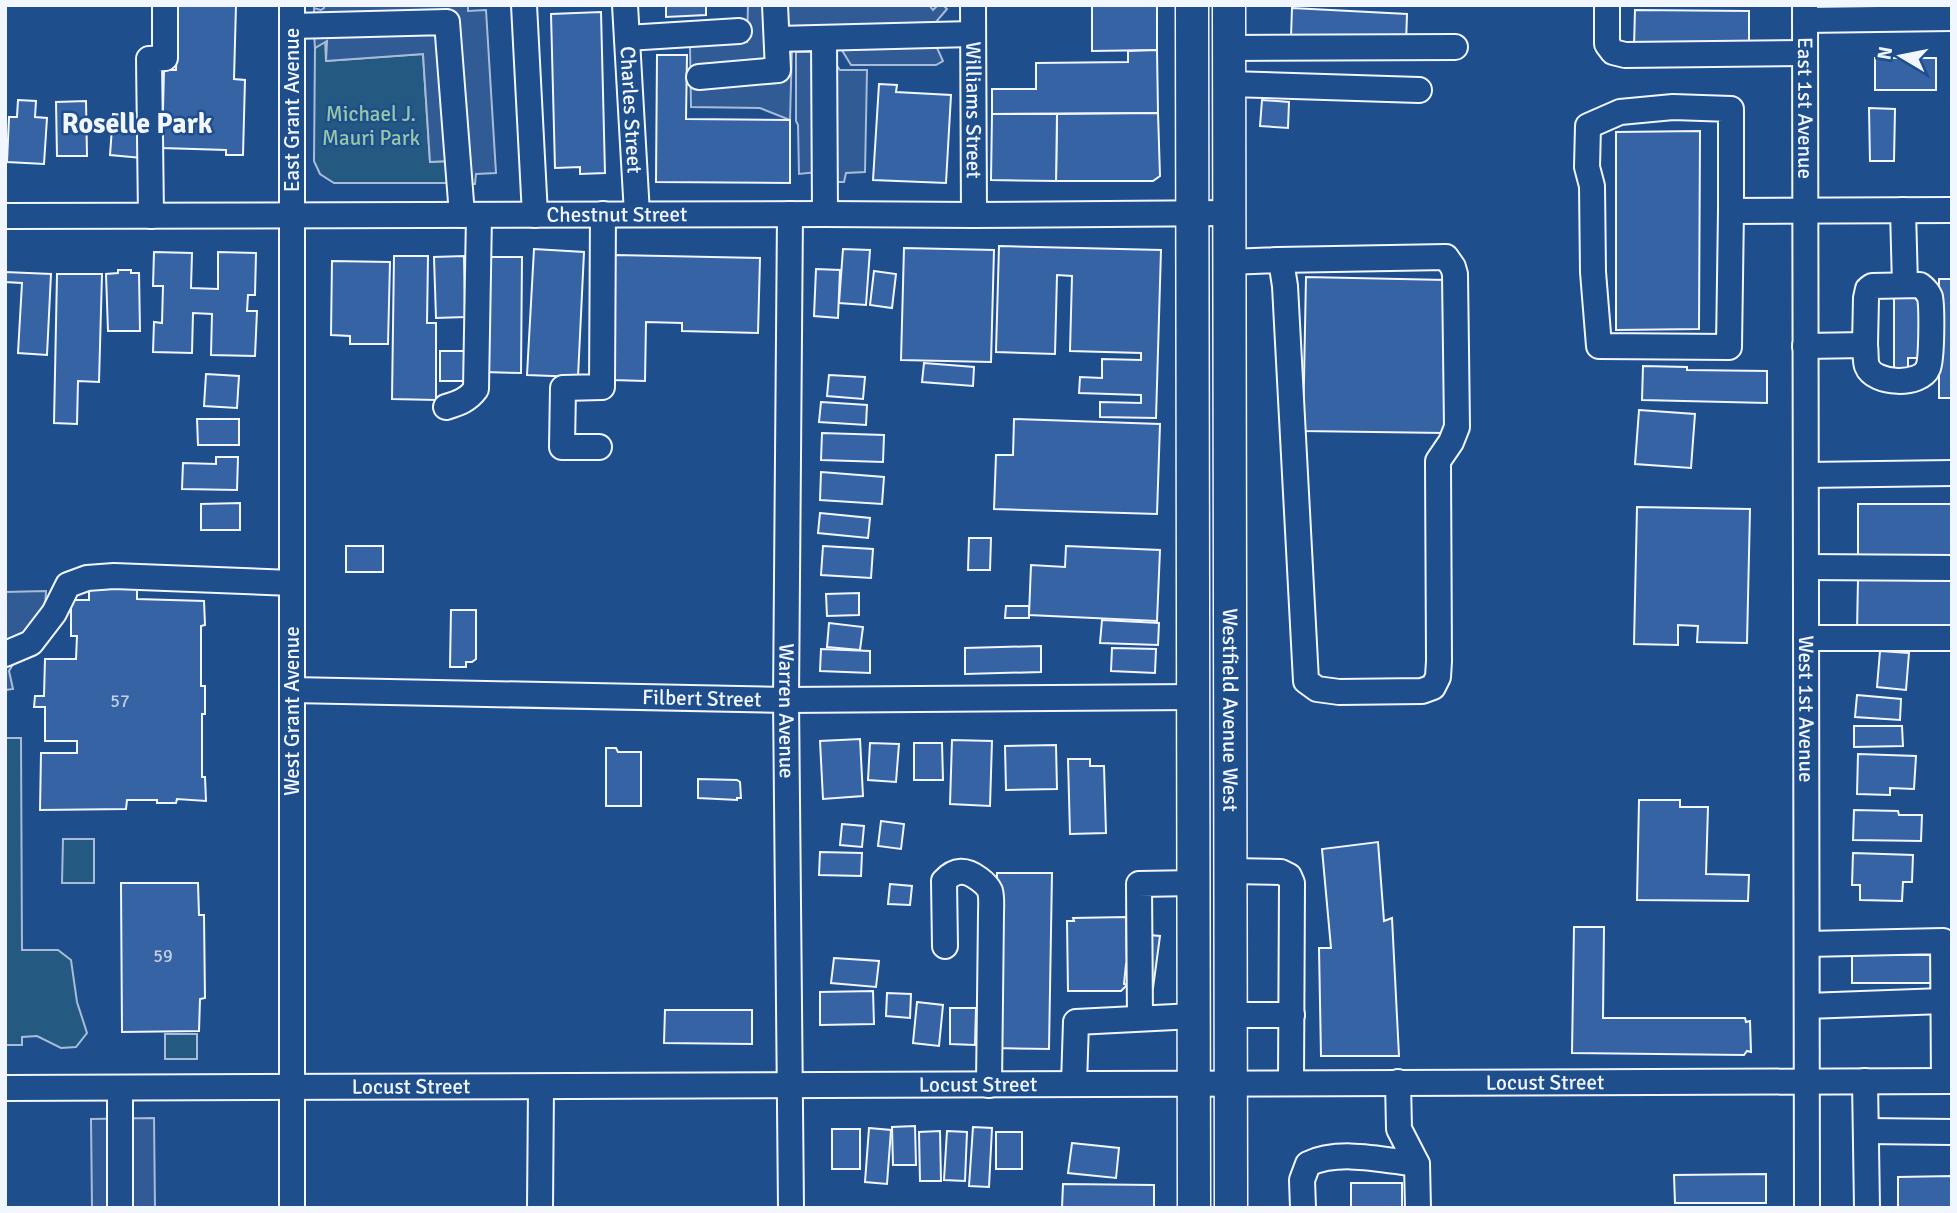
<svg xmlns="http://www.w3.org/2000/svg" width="1957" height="1213" viewBox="0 0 1957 1213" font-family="Signika,sans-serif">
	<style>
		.green { fill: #245a82; stroke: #a8bbd7; stroke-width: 2 }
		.parking { fill: #305b95; stroke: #a8bbd7; stroke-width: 2 }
		.building { fill: #3563a3; stroke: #f2f6ff; stroke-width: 2 }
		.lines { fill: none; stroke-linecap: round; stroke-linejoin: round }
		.minor-casing { stroke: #f2f6ff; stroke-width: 28 }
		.major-casing { stroke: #f2f6ff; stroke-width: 35 }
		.minor { stroke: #1f4e8c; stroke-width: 24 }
		.major { stroke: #1f4e8c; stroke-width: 32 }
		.labels { text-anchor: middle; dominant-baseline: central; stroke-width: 5; stroke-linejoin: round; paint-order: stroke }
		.number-label { font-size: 18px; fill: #c3d1e8 }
		.street-label { font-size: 21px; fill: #f2f6ff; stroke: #1f4e8c }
		.park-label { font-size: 21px; fill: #97c8a6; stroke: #1f4e8c }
		.district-label { font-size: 28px; font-weight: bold; fill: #f2f6ff; stroke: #1f4e8c }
	</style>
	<rect width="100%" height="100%" fill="#1f4e8c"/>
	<g class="green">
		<path d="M325,38L326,61L423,54L430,162L449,161L451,183H334L320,174L314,161L315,48Z"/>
		<path d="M5,738H21L22,950H58L71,960L77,1002L87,1033L76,1047L61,1048L37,1036L22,1037V1045H5Z"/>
		<path d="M63,839H94V883H62Z"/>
		<rect x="165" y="1034" width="32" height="25"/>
	</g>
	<g class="parking">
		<path d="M324,5H468V11L486,10L496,173L476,174L475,184L451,183L449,161L430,162L423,54L326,61L327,41L315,48L314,32V8L321,10L324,8Z"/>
		<path d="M748,5H929L933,10L938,5H943L947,9L935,23L946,43L937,48L943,61L936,65H851L840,47H836L835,63L840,70H867L865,172L846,173L844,182H820L817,172L799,174L798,125L796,121V52H812L814,49L792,47L790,120L760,108L691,107L690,46L747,42Z"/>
		<path d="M46,591L45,610L9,671L13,689L5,690V592Z"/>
		<path d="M154,1118L155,1208H92L91,1119Z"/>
	</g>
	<g class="building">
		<path d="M178,5H236L234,79L245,80L243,155H226V150L162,148L164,70H176Z"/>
		<path d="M666,5H706V15L666,17Z"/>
		<path d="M1092,5H1157V50L1092,51Z"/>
		<path d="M1292,8L1407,14L1406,44L1291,37Z"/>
		<path d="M1635,10L1749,11V48L1634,47Z"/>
		<path d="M601,12L605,173L580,174V167L555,168L551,14Z"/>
		<path d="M1157,50L1158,113L992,114V89H1036V63L1128,62V51Z"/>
		<path d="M657,55H687L686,119L790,120V183L656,182Z"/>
		<rect x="1875" y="58" width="61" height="32"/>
		<path d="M879,84L897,85L896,92L951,95L946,183L873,180Z"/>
		<path d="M18,100L36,101L35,117L47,118L44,164L7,162L9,117H17Z"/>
		<path d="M1262,100L1289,102L1288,128L1260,126Z"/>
		<path d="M86,101L87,156H57L56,102Z"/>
		<path d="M1869,108L1895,109L1894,161H1870Z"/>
		<path d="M1158,113L1160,176L1153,181H1056L1057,114Z"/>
		<path d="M113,114L145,117L142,158L110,155Z"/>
		<path d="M992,114H1057L1056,181L991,180Z"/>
		<path d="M1700,131L1699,329L1616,330V132Z"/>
		<path d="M999,246L1161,250L1156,418L1100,417V402L1141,403V395L1079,393L1080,377L1102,378V359L1141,360V353L1070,351L1072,276L1057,275L1055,354L996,352Z"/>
		<path d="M904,248L994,250L991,362L901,360Z"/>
		<path d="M534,249L584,252L578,377L527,375Z"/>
		<path d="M843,249L870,250L866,305L839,303Z"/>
		<path d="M154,252L192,253L191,288L218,289V252L256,253L255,295H248L247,311H257L255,356L211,355L212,314L193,313L192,353L153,352L154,322L162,323L163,286H153Z"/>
		<path d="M615,255L760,258L758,333L682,331V323L646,322L645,381L612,380Z"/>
		<path d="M394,256H428L427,323H436V400L392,399Z"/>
		<path d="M464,256L465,317L436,318L434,257Z"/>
		<path d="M485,257H522L521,373L484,372Z"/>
		<path d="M332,261L390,262L388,344H350V336L331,335Z"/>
		<path d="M816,269L840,270L838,318L814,316Z"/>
		<path d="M118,270H131V273H139L140,331H108L106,274L118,273Z"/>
		<path d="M874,271L896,274L892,308L870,305Z"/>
		<path d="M5,272L51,274L47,355L18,353L22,283L5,282Z"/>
		<path d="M57,274H102L99,382L78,381L77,424L54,423Z"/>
		<path d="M1306,277L1446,280L1444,433L1303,431Z"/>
		<rect x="1939" y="279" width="13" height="119"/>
		<path d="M1894,296L1924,297L1923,358H1908V368L1894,369Z"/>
		<rect x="440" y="351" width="24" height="30"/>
		<path d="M924,363L974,367L973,386L922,382Z"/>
		<path d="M1643,366L1687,367V370L1767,371V403L1642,400Z"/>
		<path d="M206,374L239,376L237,408L204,406Z"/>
		<path d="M829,375L865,377L863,399L827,396Z"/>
		<path d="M821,402L867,405L866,425L819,422Z"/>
		<path d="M1639,410L1695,414L1691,468L1635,464Z"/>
		<path d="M197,419H239V445H198Z"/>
		<path d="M1014,419L1160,424L1157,514L994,509L996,455H1013Z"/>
		<path d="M822,433L884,435L883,462L821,460Z"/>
		<path d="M216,457H238L237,490L182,489L183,463L216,464Z"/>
		<path d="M821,472L884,477L882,504L820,500Z"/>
		<path d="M240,503V530H201V504Z"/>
		<rect x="1858" y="504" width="94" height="51"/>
		<path d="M1637,507L1750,509L1747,643L1697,642L1698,626L1678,625V645L1634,644Z"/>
		<path d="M820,513L870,518L868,538L818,533Z"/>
		<path d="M969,538H991L990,570H968Z"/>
		<rect x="346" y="546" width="37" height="26"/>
		<path d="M823,546L873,549L871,578L821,575Z"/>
		<path d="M1066,546L1160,550L1157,621L1029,615L1031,565L1065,567Z"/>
		<path d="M1858,579L1952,581V633L1857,632Z"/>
		<path d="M137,583V599L204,601L205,625L201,626V686H205V714H202V777H205L206,801L177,799L176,803H157V800H127L126,809L40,810L41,753H77V741H45V707H34L35,696H44L45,659H76L77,636H71V600H89V584Z"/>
		<path d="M859,593V615L827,616L826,594Z"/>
		<path d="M1006,606H1029V618H1005Z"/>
		<path d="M451,610H476V659L472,662H466V667H450Z"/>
		<path d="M1102,620L1159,623L1158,645L1100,643Z"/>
		<path d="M829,623L863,627L860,650L827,647Z"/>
		<path d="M1041,646V672L965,674V648Z"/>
		<path d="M1112,648L1156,649L1155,673L1111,671Z"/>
		<path d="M821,649L870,651V673L820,671Z"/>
		<path d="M1880,651L1909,653L1906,690L1877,687Z"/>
		<path d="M1857,695L1901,699L1900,720L1855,717Z"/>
		<path d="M1854,726H1902L1903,746L1854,747Z"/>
		<path d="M860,739L863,796L823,799L820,741Z"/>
		<path d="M952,740L992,741L990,806L950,804Z"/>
		<path d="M870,743L899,744L896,782L868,780Z"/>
		<path d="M914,743H942L943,780H914Z"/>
		<path d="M1056,745L1057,789L1006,790L1005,746Z"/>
		<path d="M606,748H616L618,752H641V806H606Z"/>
		<path d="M1858,754L1916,756L1914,789L1890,788V795L1857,794Z"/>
		<path d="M1068,759H1090V766H1104L1106,833L1070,834Z"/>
		<path d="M698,779L737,780L740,782L741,798H737V800L698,798Z"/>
		<path d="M1639,800H1680V807H1708L1706,874L1749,875L1748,901L1637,900Z"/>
		<path d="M1854,810L1898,811L1899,815H1922L1921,841L1853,840Z"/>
		<path d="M881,821L904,824L901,849L878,846Z"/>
		<path d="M842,824L864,826L862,847L840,845Z"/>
		<path d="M1378,842L1384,921L1392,918L1399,1056H1321L1319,948H1331L1322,849Z"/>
		<path d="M820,852L862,853L861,876L819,875Z"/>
		<path d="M1853,853L1913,855L1912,882H1903L1902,901L1860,900V885H1852Z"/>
		<path d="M997,873H1052L1049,1049L994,1048Z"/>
		<path d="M121,883H198L199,915H204L205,998L200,999L199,1031L122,1032Z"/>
		<path d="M890,884L912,886L910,905L888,904Z"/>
		<path d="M1126,917L1127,985L1121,991H1068L1067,921H1074L1073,918Z"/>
		<path d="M1574,927H1604L1603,1018H1745L1746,1022L1750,1021L1751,1052L1747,1051L1744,1055L1572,1053Z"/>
		<path d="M1138,934L1160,936L1153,988L1124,984L1126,964L1134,965Z"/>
		<rect x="1852" y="955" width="79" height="28"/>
		<path d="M834,958L879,961L876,987L831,983Z"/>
		<path d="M873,991L874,1024L820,1025V992Z"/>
		<path d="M887,993L911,994L910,1018L886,1016Z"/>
		<path d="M917,1002L943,1005L939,1046L913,1043Z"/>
		<path d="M950,1008H976L975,1045L950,1044Z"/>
		<path d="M665,1010H752V1044L664,1043Z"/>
		<path d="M915,1126L916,1165H893L892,1127Z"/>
		<path d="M973,1127L992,1128L989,1187L969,1186Z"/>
		<path d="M869,1128L891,1130L887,1184L865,1182Z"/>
		<rect x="832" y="1129" width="28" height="40"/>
		<path d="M940,1131L941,1181H920L919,1132Z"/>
		<path d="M947,1131L967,1132L965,1181L944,1180Z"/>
		<rect x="996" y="1132" width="26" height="37"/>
		<path d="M1072,1143L1119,1148L1116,1178L1068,1173Z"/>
		<path d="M1766,1174V1203H1675L1674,1175Z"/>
		<path d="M1952,1176V1208H1898V1177Z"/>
		<rect x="1351" y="1183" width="51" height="25"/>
		<path d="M1063,1184L1154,1185V1208H1062Z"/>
	</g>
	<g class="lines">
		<g class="minor-casing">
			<g id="minor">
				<path d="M292,5V1208"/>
				<path d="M524,5L535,215"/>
				<path id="s1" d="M625,5L637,214"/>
				<path id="s2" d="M973,5L974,215"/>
				<path d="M1607,5V44L1613,52L1625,55L1805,53"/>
				<path id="s3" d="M1805,5L1807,1208"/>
				<path d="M1805,20L1952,18"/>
				<path d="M292,26L447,22L462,215"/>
				<path d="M627,38L739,31"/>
				<path d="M824,38L825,214"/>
				<path d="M777,39L972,34"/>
				<path d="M1229,48L1455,47"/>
				<path d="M699,77L778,70L775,5"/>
				<path d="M1229,84L1419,90"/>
				<path d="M1903,210L1905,285"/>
				<path d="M1731,211V109L1673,107L1620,112L1588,126L1587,167L1592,186L1593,272L1599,346L1729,347L1731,211L1952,210"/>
				<path id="s4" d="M790,214L786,700L791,1208"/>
				<path id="s5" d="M5,216L825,214L974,215L1229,213"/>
				<path d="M151,216L149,59L165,58V5"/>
				<path d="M1229,262L1278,260L1282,267L1285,286L1306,681L1317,689L1339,692L1422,691L1433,687L1438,677L1439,661L1438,461L1451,442L1457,427L1455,274L1453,267L1446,257L1278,260"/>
				<path d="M1805,346L1865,345L1866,298L1868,289L1872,286L1920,285C1924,288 1928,292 1930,297C1932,307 1932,359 1928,368C1921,386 1874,385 1867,366C1865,361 1866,351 1865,345"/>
				<path d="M446,407C459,403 468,400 476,389L479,215"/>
				<path d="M599,447H562L563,388L602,387L603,214"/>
				<path d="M1806,475L1952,473"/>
				<path d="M1806,567L1952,568"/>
				<path d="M1806,638H1952"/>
				<path d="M5,654L31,643L54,613L68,585L87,578L114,576L292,583"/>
				<path id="s6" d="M292,690L786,700L1194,697"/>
				<path d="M1230,871L1281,872L1289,876L1292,883L1291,1083"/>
				<path d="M1807,944L1943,941L1944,1081"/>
				<path d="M945,946L944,881C955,869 966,869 979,879C983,882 988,886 990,891C992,898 991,907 991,914L989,1085"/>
				<path d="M1807,1006L1943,1001"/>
				<path d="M1231,1015H1292"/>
				<path d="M1140,1018L1139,884L1194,883"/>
				<path d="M1865,1081L1867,1208"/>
				<path d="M1398,1082L1399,1129L1417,1164L1418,1208"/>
				<path d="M1074,1084L1076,1022L1194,1016"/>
				<path id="s7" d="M5,1088L1952,1081"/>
				<path d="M120,1088V1208"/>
				<path d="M1866,1131L1952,1132"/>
				<path d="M540,1208L541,1087"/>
				<path d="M1303,1208L1302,1180L1308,1164C1339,1149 1383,1160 1417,1164"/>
			</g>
		</g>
		<g class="major-casing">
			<g id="major">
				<path d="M1192,5L1194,1208"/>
				<path id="s8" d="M1229,5L1231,1208"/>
			</g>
		</g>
		<use href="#minor" class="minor"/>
		<use href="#major" class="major"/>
	</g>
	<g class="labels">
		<g class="number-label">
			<text x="120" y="701">57</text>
			<text x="163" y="956">59</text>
		</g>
		<g class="street-label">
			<text stroke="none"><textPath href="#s3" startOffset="103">East 1st Avenue</textPath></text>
			<text transform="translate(292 110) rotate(-90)">East Grant Avenue</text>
			<text stroke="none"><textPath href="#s1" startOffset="105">Charles Street</textPath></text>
			<text stroke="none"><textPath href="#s2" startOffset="105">Williams Street</textPath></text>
			<text stroke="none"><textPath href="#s5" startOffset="612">Chestnut Street</textPath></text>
			<text stroke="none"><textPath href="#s6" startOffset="410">Filbert Street</textPath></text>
			<text stroke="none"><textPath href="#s3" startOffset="704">West 1st Avenue</textPath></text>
			<text stroke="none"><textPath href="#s8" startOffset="705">Westfield Avenue West</textPath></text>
			<text transform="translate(292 711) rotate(-90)">West Grant Avenue</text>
			<text stroke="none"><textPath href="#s4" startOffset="497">Warren Avenue</textPath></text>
			<text stroke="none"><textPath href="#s7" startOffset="1540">Locust Street</textPath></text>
			<text stroke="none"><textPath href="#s7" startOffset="973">Locust Street</textPath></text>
			<text stroke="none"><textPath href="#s7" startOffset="406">Locust Street</textPath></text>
		</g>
		<g class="park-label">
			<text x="371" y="114">Michael J.<tspan x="371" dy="24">Mauri Park</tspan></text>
		</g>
		<g class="district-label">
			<text x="137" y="124">Roselle Park</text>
		</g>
	</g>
	<rect width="1957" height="1213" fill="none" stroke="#f2f6ff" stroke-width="14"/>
	<g transform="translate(1901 56) rotate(280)" stroke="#1f4e8c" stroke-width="5" paint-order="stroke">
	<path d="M0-5L12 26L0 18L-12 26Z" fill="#f2f6ff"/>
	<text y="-10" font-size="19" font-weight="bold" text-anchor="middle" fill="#f2f6ff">N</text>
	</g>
</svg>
